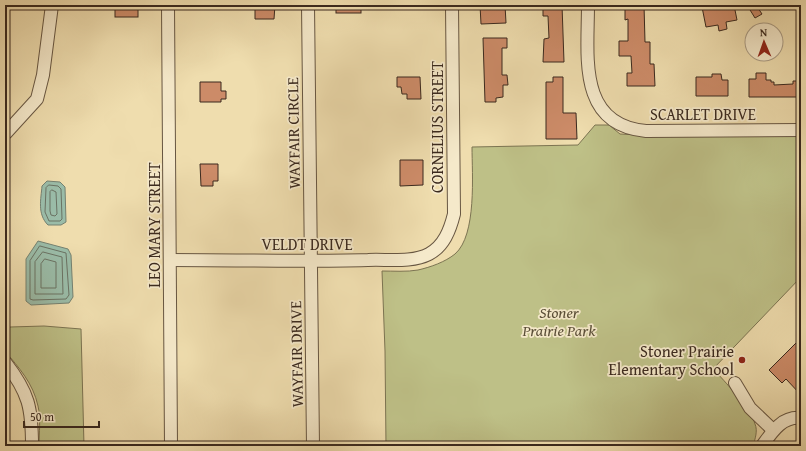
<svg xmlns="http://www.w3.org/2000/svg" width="806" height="451" viewBox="0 0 806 451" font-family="'Gentium Book Plus',serif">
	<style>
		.green { fill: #bec087; stroke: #7c7452 }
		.water { fill: #9abca8; stroke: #748171 }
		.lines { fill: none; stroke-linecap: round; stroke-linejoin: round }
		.shore { stroke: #6a7263; stroke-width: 1 }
		.building { fill: #cc8b68; stroke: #3a291e }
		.minor-casing { stroke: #675642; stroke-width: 14 }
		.minor { stroke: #f5e9ca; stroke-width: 12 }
		.poi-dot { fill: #8f2418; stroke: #f5e9ca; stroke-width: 1.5 }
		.labels { text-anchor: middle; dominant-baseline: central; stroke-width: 3.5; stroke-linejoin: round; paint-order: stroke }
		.street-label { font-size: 16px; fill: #3a291e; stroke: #f5e9ca }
		.park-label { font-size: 16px; font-style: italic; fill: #5b4f38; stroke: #f5e9ca }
		.poi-label { font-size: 16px; fill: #3a291e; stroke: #f5e9ca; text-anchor: end }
	</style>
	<rect width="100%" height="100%" fill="#efddae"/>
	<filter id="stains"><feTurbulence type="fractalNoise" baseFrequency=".005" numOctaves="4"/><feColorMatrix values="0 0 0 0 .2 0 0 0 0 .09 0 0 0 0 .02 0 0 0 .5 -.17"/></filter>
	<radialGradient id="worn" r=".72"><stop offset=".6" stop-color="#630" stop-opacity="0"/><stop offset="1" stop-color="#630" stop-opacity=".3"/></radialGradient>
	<g class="green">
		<path d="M595,125H609L620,134L639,135L801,130V277L713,369C724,380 751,410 755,424C758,431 755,439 753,446H386L385,351L382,271C393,271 407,272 418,270C431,267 445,262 455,254C477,235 472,174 472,147L578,145Z"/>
		<path d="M44,326L81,329L84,446H39C39,433 41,418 38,406C33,383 19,368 5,351V338L10,327Z"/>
	</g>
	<g class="water">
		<path d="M47,181L60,182L65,187L66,222L61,225H48C37,214 41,199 42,186Z"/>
		<path d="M38,241L68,249L71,255L73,297L69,303L31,305L26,301V259Z"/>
	</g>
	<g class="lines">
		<g class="shore">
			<path d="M49,185L58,186L61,189L62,219L60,221H49L45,212L46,188Z"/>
			<path d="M52,190L56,192L57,214L55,216L51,215L50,211V192Z"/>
			<path d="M40,246L66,253L69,295L66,299L33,300L30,299V261Z"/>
			<path d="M43,252L62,257L63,294H35V262Z"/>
			<path d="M45,259L56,262V288H41V264Z"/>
		</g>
	</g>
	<g class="building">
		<rect x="115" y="5" width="23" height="12"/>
		<path d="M255,5H275L274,19H255Z"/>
		<rect x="336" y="5" width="25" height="8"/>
		<path d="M480,5H505L506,23L481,24Z"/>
		<path d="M543,5H562L564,62H543L544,39L549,38L548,16H543Z"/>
		<path d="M627,5H644L645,42H650V64H654L655,86H627V73H632L631,56H619V41H628V19L625,20V8H627Z"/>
		<path d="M709,5H721L722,7L734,5L737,20L726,22L727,29L719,31L718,25L706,27L702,7Z"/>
		<path d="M747,5H756L762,14L755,18Z"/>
		<path d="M483,38H507V48H502V75H507L508,85H503V97L496,98V102H485Z"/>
		<path d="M756,73H766V80H771V82H774V85L793,84V81H801V97H749V79H756Z"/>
		<path d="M712,74H721L722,80H728V96H696V77H712Z"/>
		<path d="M397,77H420L421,99H407V94H402L401,87H397Z"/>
		<path d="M553,77H563V113H576L577,139H546V82H553Z"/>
		<path d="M200,82H221V91H226V99H221V102H200Z"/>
		<path d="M400,160H423V185L400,186Z"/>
		<path d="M200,164H218V181H213V186H201Z"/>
		<path d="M801,338V395L786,379L782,383L769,370Z"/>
	</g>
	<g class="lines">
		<g class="minor-casing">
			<g id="minor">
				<path d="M168,5L171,446"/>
				<path d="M308,5L313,446"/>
				<path d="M588,5C588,56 577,125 646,131L801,130"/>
				<path d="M6,133L37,99L43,75L52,5"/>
				<path d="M170,260C236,260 302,262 368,260C387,259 412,263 429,254C444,246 450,230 454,214L452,5"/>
				<path d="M5,362C29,393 32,408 32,446"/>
				<path d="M735,383L750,408L773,430"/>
				<path d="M762,446C772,432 782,416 801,418"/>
			</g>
		</g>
		<use href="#minor" class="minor"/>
	</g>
	<circle class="poi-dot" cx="742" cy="360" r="4"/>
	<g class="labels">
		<g class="street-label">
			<text x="703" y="114">SCARLET DRIVE</text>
			<text transform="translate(437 127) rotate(-90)">CORNELIUS STREET</text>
			<text transform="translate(293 133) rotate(-91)">WAYFAIR CIRCLE</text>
			<text transform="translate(154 225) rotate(-90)">LEO MARY STREET</text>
			<text x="307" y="244">VELDT DRIVE</text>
			<text transform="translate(296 354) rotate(-91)">WAYFAIR DRIVE</text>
		</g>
		<g class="park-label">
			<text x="559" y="312">Stoner<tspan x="559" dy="18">Prairie Park</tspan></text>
		</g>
		<g class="poi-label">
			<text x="734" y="351">Stoner Prairie<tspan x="734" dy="18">Elementary School</tspan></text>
		</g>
	</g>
	<rect width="806" height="451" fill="none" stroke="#efddae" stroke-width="20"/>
	<rect x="6" y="6" width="794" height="439" fill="none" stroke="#3a291e" stroke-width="2"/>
	<rect x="10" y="10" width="786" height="431" fill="none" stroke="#3a291e"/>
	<g transform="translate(764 42) rotate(358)"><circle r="19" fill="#f5e9ca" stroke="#aa9c85"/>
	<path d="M0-3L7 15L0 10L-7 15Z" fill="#8f2418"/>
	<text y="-6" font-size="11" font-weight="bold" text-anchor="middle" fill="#3a291e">N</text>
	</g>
	<path d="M24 421v6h75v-6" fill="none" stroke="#3a291e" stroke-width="2"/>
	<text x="30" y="421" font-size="12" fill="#3a291e" stroke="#f5e9ca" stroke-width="3" paint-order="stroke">50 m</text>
	<rect width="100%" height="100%" filter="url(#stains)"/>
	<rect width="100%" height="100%" fill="url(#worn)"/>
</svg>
